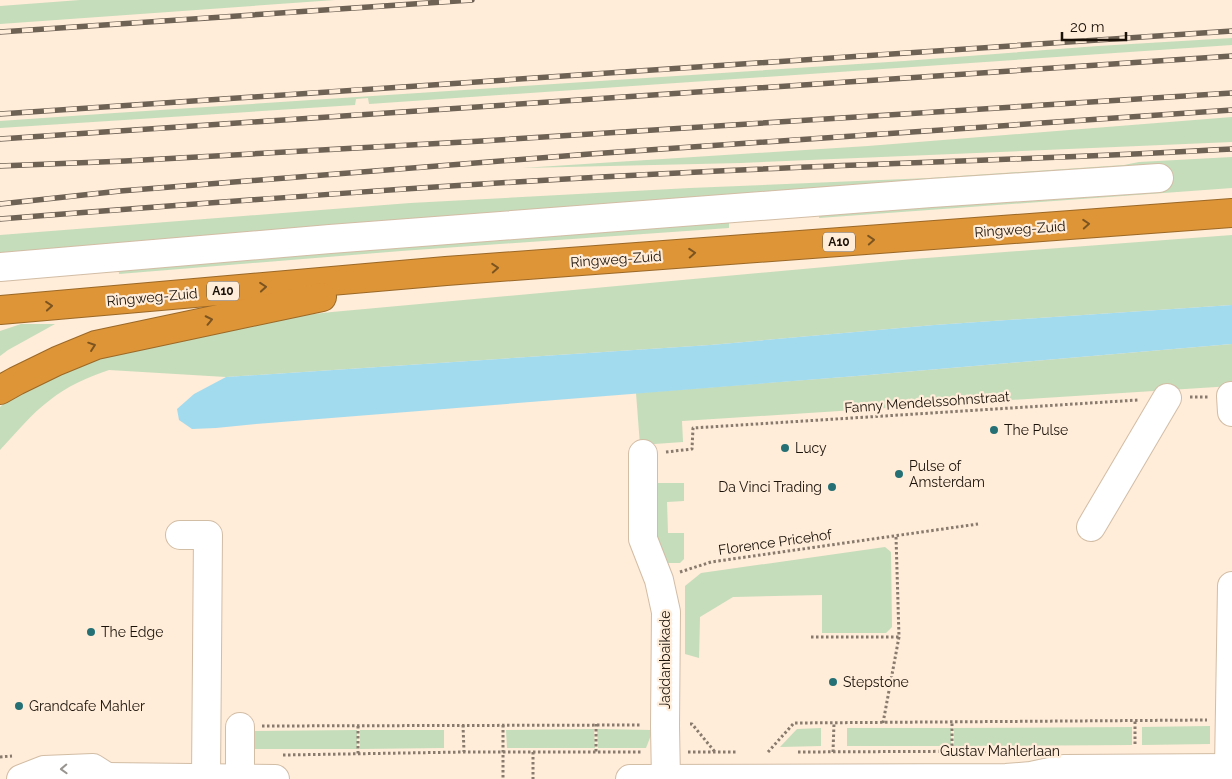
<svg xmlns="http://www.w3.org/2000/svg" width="1232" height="779" viewBox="0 0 1232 779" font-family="Raleway,sans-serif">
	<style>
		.green { fill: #c5ddbb }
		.water { fill: #a3dbee }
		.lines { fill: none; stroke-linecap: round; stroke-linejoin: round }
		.minor-casing { stroke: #d2bda5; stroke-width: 30 }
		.highway-casing { stroke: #9a6827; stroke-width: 30 }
		.path { stroke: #887b6d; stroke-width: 3; stroke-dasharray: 2.5 2.5; stroke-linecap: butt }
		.minor { stroke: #fff; stroke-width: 28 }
		.highway { stroke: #de9537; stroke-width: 28 }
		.rail-casing { stroke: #6e6255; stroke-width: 5.5 }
		.rail { stroke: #ffecd9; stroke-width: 4; stroke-dasharray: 11; stroke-linecap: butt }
		.oneway { stroke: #7c5420 }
		.oneway2 { stroke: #989591 }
		.poi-dot { fill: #257074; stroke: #ffecd9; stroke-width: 2 }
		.labels { text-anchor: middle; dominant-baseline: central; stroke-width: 4.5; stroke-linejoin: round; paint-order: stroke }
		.shield { fill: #ffecd9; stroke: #5f5448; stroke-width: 1 }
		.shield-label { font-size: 12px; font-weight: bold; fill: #1b130a }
		.street-label { font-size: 14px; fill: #1b130a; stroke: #ffecd9 }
		.poi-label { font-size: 14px; fill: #1b130a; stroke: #ffecd9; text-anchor: start }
	</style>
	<rect width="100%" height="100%" fill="#ffecd9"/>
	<g class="green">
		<path d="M80,0H335L0,24V6Z"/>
		<path d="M1232,38V45L369,104L368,98L356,99L355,105L0,128V121L115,113L904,61L1098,46Z"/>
		<path d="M1232,117V142L741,163L522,168L868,146Z"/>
		<path d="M1232,157V188L819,218V214L0,260V235L410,203L690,188L929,178L1124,165L1139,162Z"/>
		<path d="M729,220V228L401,251L119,274L118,264Z"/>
		<path d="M1232,235V305L934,325L710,345L226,377L109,370C88,377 67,386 50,400C31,414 16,433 0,450V407L20,387L46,367L231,323L332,312L913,259Z"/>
		<path d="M21,324H55L8,350L0,356V331Z"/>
		<path d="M1232,344V386L682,421L683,442L640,445L636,393L857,376Z"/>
		<path d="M655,483H684V501L667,502L668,533H684V559L680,563H665L657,544Z"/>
		<path d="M885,547L891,552L892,627L886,633H822V595L733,597L700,617L699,658L685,654V586L701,573Z"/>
		<path d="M1210,726V744L1142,745V727Z"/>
		<path d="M1132,727V745L954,746V728Z"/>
		<path d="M821,728V746L780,747L797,729Z"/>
		<rect x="847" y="728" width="104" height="18"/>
		<path d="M594,729L595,748H507L506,730Z"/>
		<path d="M597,729L653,730L646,748H598Z"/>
		<path d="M357,730V749H252V731Z"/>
		<path d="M444,730V748L360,749V730Z"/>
	</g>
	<path class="water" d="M1232,305V344L857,376L256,424L216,428L192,429L179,420L177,409L194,394L226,377L710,345L934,325Z"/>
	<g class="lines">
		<g class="minor-casing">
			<g id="minor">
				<path d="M0,267L330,239L931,193L1159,178"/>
				<path d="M1231,396L1232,412"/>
				<path d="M643,454V539L659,580L666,612L665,726L666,779"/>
				<path d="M1091,527L1167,398"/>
				<path d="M180,535H208L206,778"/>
				<path d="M240,727V779"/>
				<path d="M1229,768L1232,586"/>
				<path d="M21,779L44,770L93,768L107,777"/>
				<path d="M102,779L107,777L275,779"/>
				<path d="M630,779L1006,778L1031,776L1064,769L1232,768"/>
			</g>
		</g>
		<g class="highway-casing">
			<g id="highway">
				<path d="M0,310L446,271L1232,213"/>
				<path d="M0,390L16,381L57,361L96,345L322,297"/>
			</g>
		</g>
		<g class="path">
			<path d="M1190,397H1208"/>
			<path d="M666,452L692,449L693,428L1138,400"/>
			<path d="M680,572L711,562L978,524"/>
			<path d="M811,637H899"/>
			<path d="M883,723L899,637L896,536"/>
			<path d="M596,724V752"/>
			<path d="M690,724H692L715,752"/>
			<path d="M463,725L464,752"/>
			<path d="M503,725V779"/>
			<path d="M262,726L641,725"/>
			<path d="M358,726V754"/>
			<path d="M1135,744V721"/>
			<path d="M952,751V722"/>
			<path d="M533,752V779"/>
			<path d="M688,752H737"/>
			<path d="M768,752L794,723L1207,720"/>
			<path d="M798,752L1017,751"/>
			<path d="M833,752L834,723"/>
			<path d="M283,755L464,752H642"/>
			<path d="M0,757L12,756"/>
		</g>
		<use href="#minor" class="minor"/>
		<use href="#highway" class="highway"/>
		<g class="rail-casing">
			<g id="rail">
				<path d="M0,32L472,0"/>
				<path d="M0,114L1232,31"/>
				<path d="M0,139L1232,56"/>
				<path d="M0,166L125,161L482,141L1232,93"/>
				<path d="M0,204L120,191L590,154L1232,110"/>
				<path d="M0,219C233,201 466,183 699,172C877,163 1054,159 1232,149"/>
			</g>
		</g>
		<use href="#rail" class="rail"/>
	</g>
	<defs><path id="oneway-chevron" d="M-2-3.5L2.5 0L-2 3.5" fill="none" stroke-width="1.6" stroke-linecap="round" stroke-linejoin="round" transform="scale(1.25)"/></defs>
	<g class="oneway">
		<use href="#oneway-chevron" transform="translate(1086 224) rotate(-4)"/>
		<use href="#oneway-chevron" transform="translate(871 240) rotate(-4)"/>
		<use href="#oneway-chevron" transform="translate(692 253) rotate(-4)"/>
		<use href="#oneway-chevron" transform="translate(495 268) rotate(-4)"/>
		<use href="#oneway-chevron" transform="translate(263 287) rotate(-5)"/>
		<use href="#oneway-chevron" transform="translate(49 306) rotate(-5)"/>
		<use href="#oneway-chevron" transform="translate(209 320) rotate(-12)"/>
		<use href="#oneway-chevron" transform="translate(92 346) rotate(-19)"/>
	</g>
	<use class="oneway2" href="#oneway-chevron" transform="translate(64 769) rotate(178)"/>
	<g class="poi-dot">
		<circle cx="994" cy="430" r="5"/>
		<circle cx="785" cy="448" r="5"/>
		<circle cx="899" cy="474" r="5"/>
		<circle cx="832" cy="487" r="5"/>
		<circle cx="91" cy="632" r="5"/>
		<circle cx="833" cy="682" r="5"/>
		<circle cx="19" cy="706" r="5"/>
	</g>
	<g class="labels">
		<g class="shield">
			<rect x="823" y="232.5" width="32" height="19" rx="4"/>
			<rect x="207" y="281.5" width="32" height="19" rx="4"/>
		</g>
		<g class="shield-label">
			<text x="839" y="242">A10</text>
			<text x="223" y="291">A10</text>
		</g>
		<g class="street-label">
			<text transform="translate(1020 229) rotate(-4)">Ringweg-Zuid</text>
			<text transform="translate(616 259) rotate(-4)">Ringweg-Zuid</text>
			<text transform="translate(152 297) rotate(-5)">Ringweg-Zuid</text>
			<text transform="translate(927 402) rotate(-4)">Fanny Mendelssohnstraat</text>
			<text transform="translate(775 542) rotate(-8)">Florence Pricehof</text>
			<text transform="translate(665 660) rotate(-90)">Jaddanbaikade</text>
			<text x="1000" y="751">Gustav Mahlerlaan</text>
		</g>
		<g class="poi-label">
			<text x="1004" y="430">The Pulse</text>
			<text x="795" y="448">Lucy</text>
			<text x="909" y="466">Pulse of<tspan x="909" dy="16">Amsterdam</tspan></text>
			<text x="822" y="487" text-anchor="end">Da Vinci Trading</text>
			<text x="101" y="632">The Edge</text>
			<text x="843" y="682">Stepstone</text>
			<text x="29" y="706">Grandcafe Mahler</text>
		</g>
	</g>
	<path d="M1062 32v8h64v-8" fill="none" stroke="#1b130a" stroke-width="2.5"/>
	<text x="1070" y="32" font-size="15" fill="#1b130a" stroke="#ffecd9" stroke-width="4" paint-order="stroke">20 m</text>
</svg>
